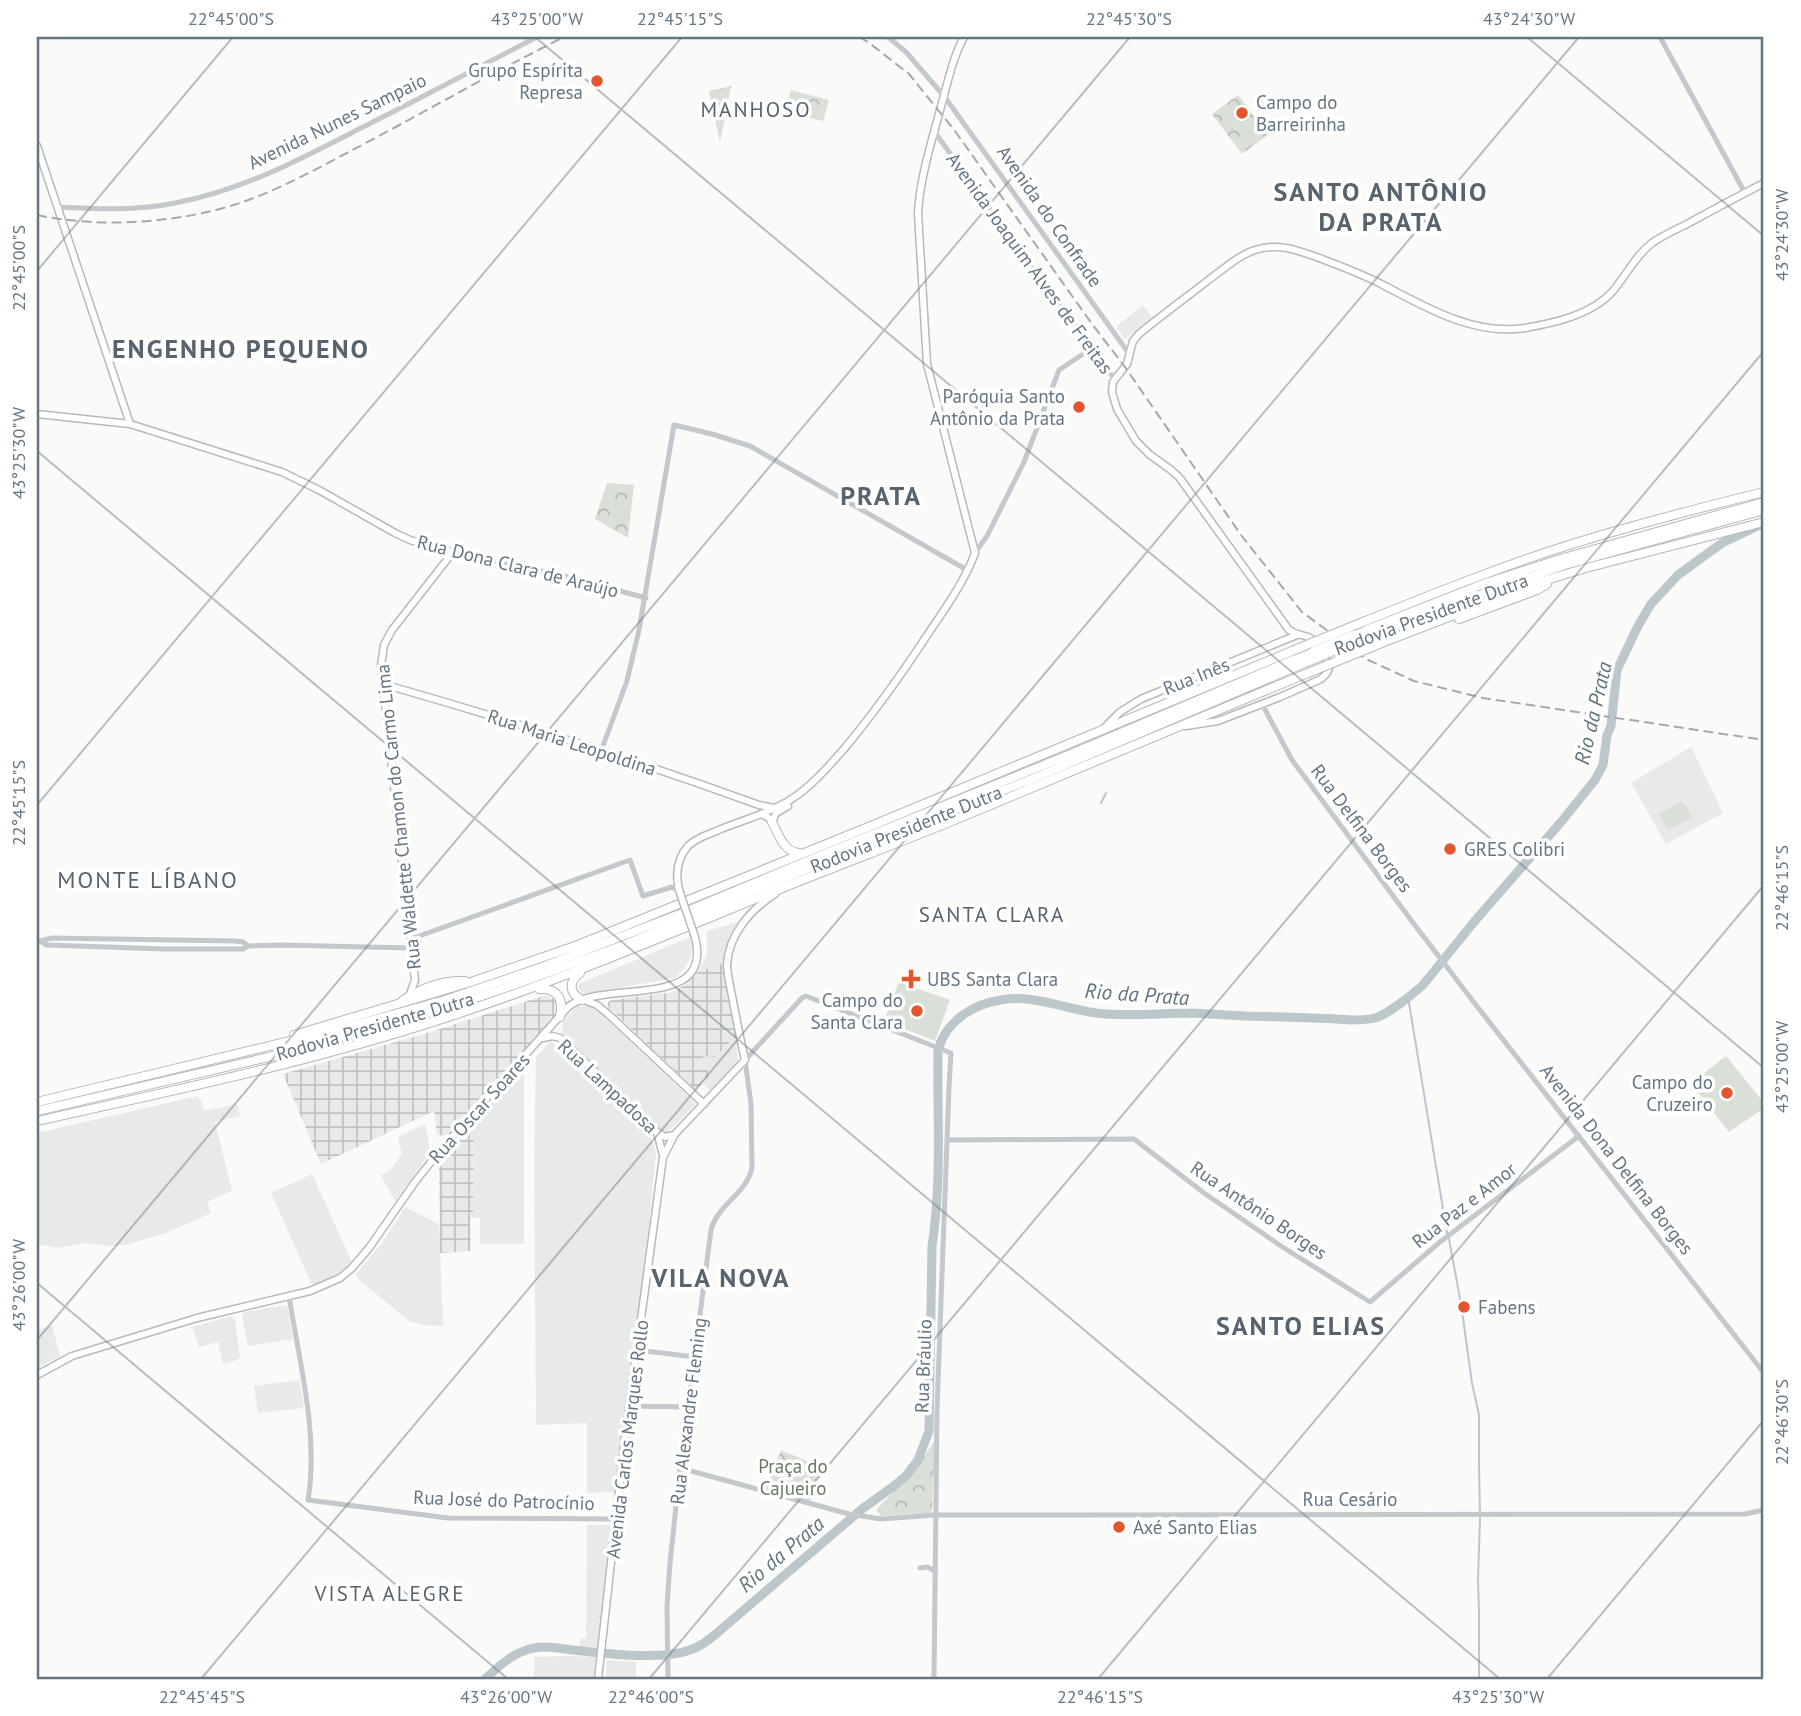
<svg xmlns="http://www.w3.org/2000/svg" width="1801" height="1716" viewBox="0 0 1801 1716" font-family="'PT Sans',sans-serif">
	<style>
		.built { fill: #e8e9e9 }
		.industrial { fill: url(#industrial-grid) }
		.forest { fill: url(#forest-crowns) }
		.pitch { fill: #dadfd7 }
		.lines { fill: none; stroke-linecap: round; stroke-linejoin: round }
		.stream { stroke: #bbc7cb; stroke-width: 2 }
		.river { stroke: #bbc7cb; stroke-width: 9 }
		.major-casing { stroke: #b5babe; stroke-width: 9 }
		.highway-casing { stroke: #b4b9bd; stroke-width: 10 }
		.minor { stroke: #c3c8cc; stroke-width: 5 }
		.major { stroke: #fff; stroke-width: 6 }
		.highway { stroke: #fff; stroke-width: 8 }
		.rail { stroke: #a2aab0; stroke-width: 2; stroke-dasharray: 10 5; stroke-linecap: butt }
		.major-bridge-casing { stroke: #b5babe; stroke-width: 9; stroke-linecap: butt }
		.highway-bridge-casing { stroke: #b4b9bd; stroke-width: 10; stroke-linecap: butt }
		.major-bridge { stroke: #fff; stroke-width: 6 }
		.highway-bridge { stroke: #fff; stroke-width: 8 }
		.ticks { fill: none; stroke: #657683; stroke-width: 2; stroke-opacity: 0.45 }
		.poi-dot { fill: #e4572e; stroke: #fff; stroke-width: 2.5 }
		.labels { text-anchor: middle; dominant-baseline: central; stroke-width: 7; stroke-linejoin: round; paint-order: stroke }
		.poi-label { font-size: 19px; fill: #657683; stroke: #fff; text-anchor: start }
		.street-label { font-size: 19px; fill: #657683; stroke: #fff }
		.park-label { font-size: 19px; fill: #687a64; stroke: #fff }
		.neighbourhood-label { font-size: 21px; letter-spacing: 2px; fill: #57646e; stroke: #fff }
		.water-label { font-size: 21px; font-style: italic; fill: #60757c; stroke: #fff }
		.quarter-label { font-size: 23px; letter-spacing: 2px; fill: #57646e; stroke: #fff }
		.district-label { font-size: 26px; font-weight: bold; letter-spacing: 2px; fill: #57646e; stroke: #fff }
		.neatline { fill: none; stroke: #657683; stroke-width: 2.5 }
		.ticks-label { font-size: 18px; text-anchor: middle; fill: #657683 }
	</style>
	<defs>
		<pattern id="industrial-grid" width="8" height="8" patternUnits="userSpaceOnUse" patternTransform="scale(1.75)"><rect width="8" height="8" fill="#e8e9e9"/><path d="M0 4h8M4 0v8" fill="none" stroke="#c0c1c2"/></pattern>
		<pattern id="forest-crowns" width="20" height="18" patternUnits="userSpaceOnUse" patternTransform="scale(1.75)"><rect width="20" height="18" fill="#dadfd7"/><path d="M2 6a3 3 0 1 1 6 0M12 15a3 3 0 1 1 6 0" fill="none" stroke="#b4b9b4"/></pattern>
	</defs>
	<rect width="100%" height="100%" fill="#fafaf8"/>
	<g class="built">
		<path d="M1143,305L1152,318L1125,339L1117,328V326Z"/>
		<path d="M1691,747L1723,813L1666,844L1631,783Z"/>
		<path d="M738,922L725,950L722,964L699,971L707,954V931Z"/>
		<path d="M690,937L692,948L691,957L684,969L675,978L585,994L579,990L578,985L581,983Z"/>
		<path d="M580,1006H589L599,1012L696,1104L671,1129L666,1132L658,1129L566,1041L563,1035L562,1029L563,1021L574,1009Z"/>
		<path d="M736,1036L738,1061L710,1090L702,1083L711,1073L699,1062L704,1056L715,1057Z"/>
		<path d="M551,1041L594,1080L649,1134L654,1145L656,1155L642,1290L622,1422L615,1492L587,1493V1423L536,1425L534,1161L536,1057Z"/>
		<path d="M521,1070L524,1073V1244H480V1218H473L474,1122Z"/>
		<path d="M198,1096L199,1100L201,1099L204,1111L237,1104L240,1116L215,1122L232,1191L207,1202L211,1213L166,1233L129,1244L113,1246L85,1243L57,1248L37,1244V1133Z"/>
		<path d="M425,1124L428,1136L430,1153L395,1201L381,1176L392,1168L402,1154L398,1137Z"/>
		<path d="M312,1174L352,1262L335,1276L312,1285L271,1193Z"/>
		<path d="M405,1207L439,1224L443,1326L422,1325L409,1321L357,1278L356,1274L382,1243Z"/>
		<path d="M287,1305L293,1339L248,1346L242,1317L244,1312Z"/>
		<path d="M231,1316L235,1319L240,1357L237,1360L223,1364L218,1342L199,1347L192,1327Z"/>
		<path d="M52,1325L60,1356L37,1368V1330Z"/>
		<path d="M299,1380L304,1408L258,1413L254,1386Z"/>
		<path d="M587,1525H611L598,1648L580,1647V1639L586,1638Z"/>
		<path d="M569,1656L596,1657L593,1678L534,1679V1657Z"/>
		<path d="M607,1660L636,1662V1679H606Z"/>
	</g>
	<g class="industrial">
		<path d="M722,964L736,1036L715,1057L704,1056L699,1062L711,1074L696,1090L609,1008L607,1003L611,1000L673,992L683,986L699,971Z"/>
		<path d="M546,995L554,999L558,1006L557,1015L553,1020L449,1133L443,1136L437,1134L434,1111L321,1164L283,1074L424,1034Z"/>
		<path d="M474,1122L473,1218H470L471,1251L440,1253L439,1164L446,1162L445,1153Z"/>
	</g>
	<g class="forest">
		<path d="M731,86L720,142L709,91Z"/>
		<path d="M791,90L829,100L823,121L786,112Z"/>
		<path d="M1238,95L1268,135L1242,154L1212,114Z"/>
		<path d="M607,483L634,485L628,538L595,519Z"/>
		<path d="M935,1440L932,1513L881,1516L876,1510L917,1467Z"/>
		<path d="M781,1450L821,1467L810,1502L765,1490Z"/>
	</g>
	<g class="pitch">
		<path d="M1682,801L1692,817L1668,830L1659,814Z"/>
		<path d="M899,982L950,1000L935,1041L884,1021Z"/>
		<path d="M1726,1056L1764,1103V1108L1729,1132L1691,1083Z"/>
		<path d="M785,1466L813,1477L807,1494L779,1484Z"/>
	</g>
	<g class="lines">
		<g class="stream">
			<path d="M1101,803L1106,793"/>
			<path d="M1408,997L1447,1233"/>
			<path d="M1449,1239L1461,1304L1472,1383L1479,1415V1465L1480,1519L1478,1579L1479,1612V1679"/>
		</g>
		<path class="river" d="M485,1679C496,1669 509,1656 524,1651C540,1644 556,1648 572,1650C604,1653 660,1661 690,1650C700,1647 709,1640 717,1633L862,1509L894,1486L906,1476L918,1460L929,1431L932,1246C942,1181 937,1115 938,1050C946,1021 973,1004 1001,1000C1034,994 1064,1009 1096,1013C1127,1017 1160,1013 1192,1013C1209,1014 1227,1015 1245,1016C1280,1017 1316,1017 1351,1020C1359,1020 1367,1020 1375,1018C1387,1015 1413,994 1423,985L1474,922L1561,822L1595,780L1603,765L1607,735L1611,726L1617,670L1638,626L1651,604L1678,575L1722,543L1758,526"/>
		<g class="major-casing">
			<g id="major">
				<path d="M37,146L130,424"/>
				<path d="M37,414L130,424L282,472L319,490L395,533L410,540L453,552L392,630L384,645L381,666L415,980L410,994"/>
				<path d="M383,684C509,720 635,760 759,805L774,808"/>
				<path d="M1186,726L1218,721L1280,697L1321,679L1327,673L1329,668C1325,656 1318,639 1305,636C1298,634 1295,634 1289,630L1179,477L1171,470L1149,454L1136,441L1117,409L1112,392L1113,382L1127,364L1133,341L1139,334C1161,316 1184,299 1206,282C1221,271 1237,256 1255,250C1278,242 1300,251 1322,259C1343,267 1365,275 1385,286C1427,308 1475,336 1525,328C1554,323 1591,315 1612,292C1626,276 1635,256 1652,243C1663,235 1677,229 1689,223C1714,209 1739,196 1764,183"/>
				<path d="M1105,727L1120,712L1141,699L1297,635"/>
				<path d="M761,814L769,818L772,822L776,813L788,806"/>
				<path d="M681,896C675,878 675,861 688,846C697,837 710,834 721,829C744,820 769,813 790,800C811,787 828,767 844,749C874,713 901,675 926,637C944,610 964,583 975,553L927,364L918,213C920,178 931,144 940,110C947,86 952,59 964,37"/>
				<path d="M584,1000L597,1005L608,1014L704,1104"/>
				<path d="M543,1038L552,1036L560,1038L657,1132L665,1137L674,1135"/>
				<path d="M657,1132L663,1155"/>
				<path d="M37,1375L72,1356L197,1318L310,1291L340,1278L352,1268L369,1248L415,1182L442,1148L568,1007C603,978 718,1013 694,934"/>
				<path d="M598,1679L625,1437L663,1157L675,1134L745,1060C740,1038 736,1017 732,996C730,985 727,974 727,964C729,934 751,909 775,894"/>
			</g>
		</g>
		<g class="highway-casing">
			<g id="highway">
				<path d="M1459,619L1537,590L1547,584"/>
				<path d="M1363,622C1431,595 1499,567 1569,545C1633,525 1699,508 1764,492"/>
				<path d="M1353,635L1486,583L1560,559L1764,502"/>
				<path d="M1360,639L1432,612L1565,565L1764,510"/>
				<path d="M1389,640L1540,582L1586,568L1764,522"/>
				<path d="M772,822C779,835 783,851 799,853"/>
				<path d="M580,973C568,982 569,993 582,1000"/>
				<path d="M539,989C558,988 564,999 560,1017"/>
				<path d="M402,1001C421,988 441,980 465,981"/>
				<path d="M294,1035L471,982L578,945L871,826L1292,651"/>
				<path d="M37,1102L348,1027L445,1000L542,967L685,912L817,857L1071,754L1314,651"/>
				<path d="M37,1111L286,1053L458,1004L525,981L624,945L887,836L1032,779L1319,657"/>
				<path d="M37,1121C176,1090 316,1061 451,1016C563,979 671,933 780,889C839,865 899,843 957,819C1075,771 1191,721 1308,673"/>
			</g>
		</g>
		<g class="minor">
			<path d="M888,37L906,52L944,96L1130,355"/>
			<path d="M1660,37L1745,193"/>
			<path d="M934,131L1029,264L1114,378"/>
			<path d="M58,207C97,209 136,211 175,203C240,191 299,160 357,130C417,100 477,68 537,37"/>
			<path d="M453,552L569,577L646,598"/>
			<path d="M975,553L987,536L1024,462L1059,370L1092,348"/>
			<path d="M1262,704L1292,760L1414,924L1476,1005L1764,1373"/>
			<path d="M601,751L627,681L639,630L674,425L712,434L750,446L967,570"/>
			<path d="M411,939L630,860L643,896L672,887L679,891"/>
			<path d="M40,941L47,945L164,949H243L248,946L281,945L411,948"/>
			<path d="M40,941L52,938L235,941L243,942L248,946"/>
			<path d="M948,1140L1134,1139L1204,1193L1281,1246L1370,1302L1440,1242L1579,1136"/>
			<path d="M289,1296C299,1361 319,1434 308,1500L448,1518L617,1519"/>
			<path d="M637,1350L695,1357"/>
			<path d="M629,1406L688,1407"/>
			<path d="M680,1468L849,1514L881,1519L935,1515H1070L1745,1514L1764,1510"/>
			<path d="M920,1568L927,1567L935,1571"/>
			<path d="M668,1679L667,1606L670,1563L680,1468L711,1230C717,1205 747,1193 752,1168L751,1104L745,1060L802,998L806,996L951,1053L949,1087L937,1409L934,1679"/>
		</g>
		<use href="#major" class="major"/>
		<use href="#highway" class="highway"/>
		<g class="rail">
			<path d="M859,37L868,42L909,74L955,131L1092,324L1125,367L1241,535L1302,612L1366,659L1414,681L1483,698L1764,740"/>
			<path d="M37,215C94,227 159,224 216,210C268,197 316,169 362,145C430,109 496,71 564,37"/>
		</g>
		<g class="major-bridge-casing">
			<path id="major-bridge" d="M681,896L694,934"/>
		</g>
		<g class="highway-bridge-casing">
			<g id="highway-bridge">
				<path d="M1292,651L1363,622"/>
				<path d="M1314,651L1353,635"/>
				<path d="M1319,657L1360,639"/>
				<path d="M1308,673L1389,640"/>
			</g>
		</g>
		<use href="#major-bridge" class="major-bridge"/>
		<use href="#highway-bridge" class="highway-bridge"/>
	</g>
	<path class="ticks" d="M535,37L1764,1068M1527,37L1764,236M37,271L233,37M37,451L1500,1679M37,805L682,37M37,1283L508,1679M37,1340L1130,37M201,1679L1579,37M649,1679L1764,351M1098,1679L1764,885M1547,1679L1764,1420"/>
	<g class="poi-dot">
		<circle cx="597" cy="81" r="7"/>
		<circle cx="1242" cy="113" r="7"/>
		<circle cx="1079" cy="407" r="7"/>
		<circle cx="1450" cy="849" r="7"/>
		<path d="M907.5 968.5h7v7h7v7h-7v7h-7v-7h-7v-7h7z"/>
		<circle cx="917" cy="1011" r="7"/>
		<circle cx="1727" cy="1093" r="7"/>
		<circle cx="1464" cy="1307" r="7"/>
		<circle cx="1119" cy="1527" r="7"/>
	</g>
	<g class="labels">
		<g class="poi-label">
			<text x="583" y="70" text-anchor="end">Grupo Espírita<tspan x="583" dy="22">Represa</tspan></text>
			<text x="1256" y="102">Campo do<tspan x="1256" dy="22">Barreirinha</tspan></text>
			<text x="1065" y="396" text-anchor="end">Paróquia Santo<tspan x="1065" dy="22">Antônio da Prata</tspan></text>
			<text x="1464" y="849">GRES Colibri</text>
			<text x="927" y="979">UBS Santa Clara</text>
			<text x="903" y="1000" text-anchor="end">Campo do<tspan x="903" dy="22">Santa Clara</tspan></text>
			<text x="1713" y="1082" text-anchor="end">Campo do<tspan x="1713" dy="22">Cruzeiro</tspan></text>
			<text x="1478" y="1307">Fabens</text>
			<text x="1133" y="1527">Axé Santo Elias</text>
		</g>
		<g class="street-label">
			<text transform="translate(337 121) rotate(-26)">Avenida Nunes Sampaio</text>
			<text transform="translate(1050 216) rotate(55)">Avenida do Confrade</text>
			<text transform="translate(1030 263) rotate(54)">Avenida Joaquim Alves de Freitas</text>
			<text transform="translate(518 566) rotate(14)">Rua Dona Clara de Araújo</text>
			<text transform="translate(1431 614) rotate(-20)">Rodovia Presidente Dutra</text>
			<text transform="translate(1196 676) rotate(-22)">Rua Inês</text>
			<text transform="translate(572 742) rotate(18)">Rua Maria Leopoldina</text>
			<text transform="translate(398 817) rotate(-96)">Rua Waldette Chamon do Carmo Lima</text>
			<text transform="translate(1362 828) rotate(53)">Rua Delfina Borges</text>
			<text transform="translate(906 829) rotate(-22)">Rodovia Presidente Dutra</text>
			<text transform="translate(375 1026) rotate(-16)">Rodovia Presidente Dutra</text>
			<text transform="translate(608 1086) rotate(43)">Rua Lampadosa</text>
			<text transform="translate(479 1108) rotate(-48)">Rua Oscar Soares</text>
			<text transform="translate(1617 1159) rotate(52)">Avenida Dona Delfina Borges</text>
			<text transform="translate(1464 1205) rotate(-38)">Rua Paz e Amor</text>
			<text transform="translate(1259 1210) rotate(34)">Rua Antônio Borges</text>
			<text transform="translate(923 1366) rotate(-88)">Rua Bráulio</text>
			<text transform="translate(688 1411) rotate(-83)">Rua Alexandre Fleming</text>
			<text transform="translate(627 1439) rotate(-83)">Avenida Carlos Marques Rollo</text>
			<text x="1350" y="1499">Rua Cesário</text>
			<text transform="translate(504 1500) rotate(2)">Rua José do Patrocínio</text>
		</g>
		<g class="park-label">
			<text x="793" y="1466">Praça do<tspan x="793" dy="22">Cajueiro</tspan></text>
		</g>
		<g class="neighbourhood-label">
			<text x="756" y="109">MANHOSO</text>
			<text x="992" y="914">SANTA CLARA</text>
			<text x="390" y="1593">VISTA ALEGRE</text>
		</g>
		<g class="water-label">
			<text transform="translate(1593 713) rotate(-77)">Rio da Prata</text>
			<text transform="translate(1137 994) rotate(4)">Rio da Prata</text>
			<text transform="translate(781 1554) rotate(-40)">Rio da Prata</text>
		</g>
		<g class="quarter-label">
			<text x="148" y="879">MONTE LÍBANO</text>
		</g>
		<g class="district-label">
			<text x="1381" y="191">SANTO ANTÔNIO<tspan x="1381" dy="30">DA PRATA</tspan></text>
			<text x="241" y="348">ENGENHO PEQUENO</text>
			<text x="881" y="495">PRATA</text>
			<text x="721" y="1277">VILA NOVA</text>
			<text x="1301" y="1325">SANTO ELIAS</text>
		</g>
	</g>
	<rect width="1801" height="1716" fill="none" stroke="#ffffff" stroke-width="77"/>
	<rect x="38" y="38" width="1724" height="1640" class="neatline"/>
	<g class="ticks-label">
		<text x="231" y="25">22°45'00"S</text>
		<text x="537" y="25">43°25'00"W</text>
		<text x="680" y="25">22°45'15"S</text>
		<text x="1129" y="25">22°45'30"S</text>
		<text x="1529" y="25">43°24'30"W</text>
		<text transform="translate(1782 235) rotate(-90)" y="6">43°24'30"W</text>
		<text transform="translate(19 268) rotate(-90)" y="6">22°45'00"S</text>
		<text transform="translate(19 453) rotate(-90)" y="6">43°25'30"W</text>
		<text transform="translate(19 803) rotate(-90)" y="6">22°45'15"S</text>
		<text transform="translate(1782 888) rotate(-90)" y="6">22°46'15"S</text>
		<text transform="translate(1782 1067) rotate(-90)" y="6">43°25'00"W</text>
		<text transform="translate(19 1285) rotate(-90)" y="6">43°26'00"W</text>
		<text transform="translate(1782 1422) rotate(-90)" y="6">22°46'30"S</text>
		<text x="202" y="1703">22°45'45"S</text>
		<text x="506" y="1703">43°26'00"W</text>
		<text x="651" y="1703">22°46'00"S</text>
		<text x="1100" y="1703">22°46'15"S</text>
		<text x="1498" y="1703">43°25'30"W</text>
	</g>
</svg>
